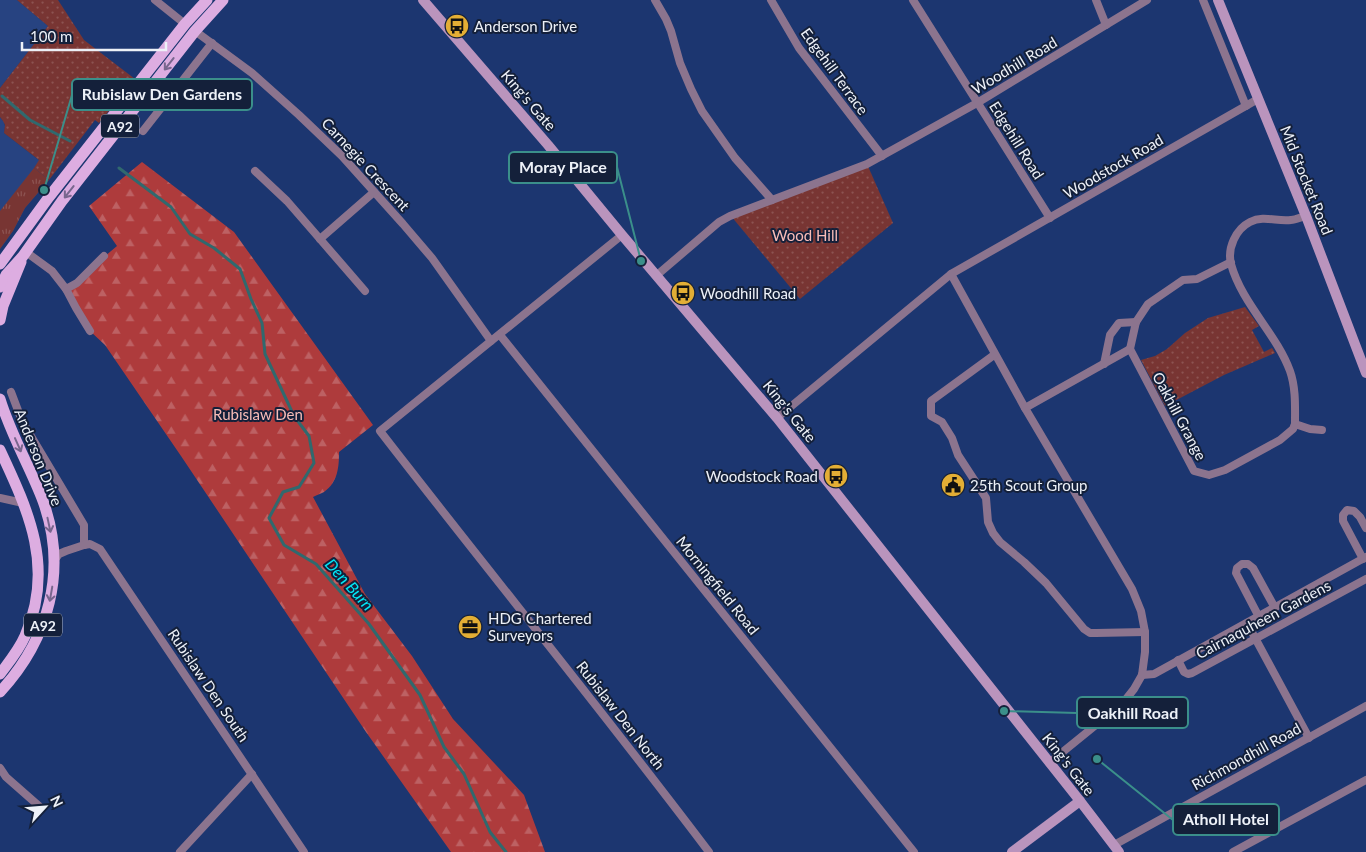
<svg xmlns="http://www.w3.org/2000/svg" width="1366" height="852" viewBox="0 0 1366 852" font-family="Lato,sans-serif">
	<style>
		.built { fill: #274381 }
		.grass { fill: url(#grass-tufts) }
		.forest { fill: url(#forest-firs) }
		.park { fill: url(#park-dots) }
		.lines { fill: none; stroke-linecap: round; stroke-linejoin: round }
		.stream { stroke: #30696e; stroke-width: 3 }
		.street { stroke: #8c748e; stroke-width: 8 }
		.secondary { stroke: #ba94bd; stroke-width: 10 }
		.primary { stroke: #ddade1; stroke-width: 11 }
		.oneway { stroke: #78668e }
		.labels { text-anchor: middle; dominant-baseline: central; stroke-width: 4; stroke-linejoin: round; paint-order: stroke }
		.shield { fill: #14203a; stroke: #acb2bf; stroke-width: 1 }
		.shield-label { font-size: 14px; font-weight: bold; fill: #edf1f8 }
		.poi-label { font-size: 15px; fill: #edf1f8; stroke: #14203a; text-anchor: start }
		.street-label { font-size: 15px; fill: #edf1f8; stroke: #14203a }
		.park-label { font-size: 15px; fill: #f9bcb7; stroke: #14203a }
		.water-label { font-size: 16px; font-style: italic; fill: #02e7f7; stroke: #14203a }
		.leader { fill: none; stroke: #3b8f8a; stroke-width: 2 }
		.callout-dot { fill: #3b8f8a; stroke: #14203a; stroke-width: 2 }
		.callout { fill: #14203a; stroke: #3b8f8a; stroke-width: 2 }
		.callout-label { font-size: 16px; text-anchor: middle; font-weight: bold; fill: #edf1f8 }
	</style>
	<defs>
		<pattern id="grass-tufts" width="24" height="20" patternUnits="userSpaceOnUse" patternTransform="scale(1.25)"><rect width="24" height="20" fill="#783533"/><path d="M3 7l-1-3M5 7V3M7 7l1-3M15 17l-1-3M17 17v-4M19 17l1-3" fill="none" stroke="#8c5351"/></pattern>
		<pattern id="forest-firs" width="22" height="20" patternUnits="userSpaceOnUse" patternTransform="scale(1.25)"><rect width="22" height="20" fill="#ae3b3c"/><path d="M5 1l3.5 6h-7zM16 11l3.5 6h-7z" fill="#bd6163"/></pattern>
		<pattern id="park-dots" width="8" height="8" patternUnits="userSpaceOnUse" patternTransform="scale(1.25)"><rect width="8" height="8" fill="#783533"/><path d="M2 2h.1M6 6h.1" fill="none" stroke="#8c5351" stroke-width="1.8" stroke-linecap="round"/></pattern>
	</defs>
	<rect width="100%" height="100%" fill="#1c3670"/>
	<g class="built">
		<path d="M0,0H17L48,26L0,88Z"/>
		<path d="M0,117L3,121L5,126L4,133L40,161L34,168L49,180L25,208L13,231L0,249Z"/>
	</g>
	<path class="grass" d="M34,168L49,180L25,208L13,231L0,249V211Z"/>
	<path class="forest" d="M142,162L234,232L373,425L339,452C339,467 338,482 324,492C321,494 316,495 313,497L365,594L412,656L453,719L524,795L545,852H451L366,732L181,456L105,345L90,331L66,289L117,246L89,206Z"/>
	<g class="park">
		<path d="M17,0H58L84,40L135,79L99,123L95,120L49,180L34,168L39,160L4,133L5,125L3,121L0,117V88L48,26Z"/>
		<path d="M867,164L893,223L800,299L731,216Z"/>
		<path d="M1245,307L1259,326L1252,330L1264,352L1272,348L1275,353L1224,375L1165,406L1141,360L1155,356L1167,349L1185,333L1208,318Z"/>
	</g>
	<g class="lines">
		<g class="stream">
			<path d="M2,96L30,120L70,141"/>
			<path d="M119,168L171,207L190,234L214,248L240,269L251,299L262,323L265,354L294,416L309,436L314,463L299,487L283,492L269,518L284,545L316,564L369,624L420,695L444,747L464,774L490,832L506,852"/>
		</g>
		<g class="street">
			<path d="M155,0L185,24"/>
			<path d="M655,0L666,19L671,31L680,63L691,89L702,111L735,158L772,200"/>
			<path d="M771,0L799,48L882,156"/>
			<path d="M913,0L1050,218"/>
			<path d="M1096,0L1106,25"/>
			<path d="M1203,0L1246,106"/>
			<path d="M195,31L252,73L299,115L342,156L403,224L432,258L491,341"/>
			<path d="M143,131L212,43"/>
			<path d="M255,171L287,201L320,239L365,291"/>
			<path d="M622,235L380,431C489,572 602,710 709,852"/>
			<path d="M320,239L374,192"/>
			<path d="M26,252L52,271L66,289L76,308L90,331"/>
			<path d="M1231,262L1197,279L1183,280L1148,304L1136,322L1130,349L1194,471L1209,475L1225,470L1280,440L1293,429L1295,424C1295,407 1296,388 1290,371C1276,333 1242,304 1231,264C1227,248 1236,229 1250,222C1264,215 1277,222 1291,220C1296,220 1301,217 1306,216"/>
			<path d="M951,274L1025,408L1132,589L1141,611L1145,632V652L1142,675L1134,689L1123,703L1049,763"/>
			<path d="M657,275L719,222L730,216L772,200L867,164L977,103L1147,0"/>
			<path d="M66,289L77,283L104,256"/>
			<path d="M500,335L914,852"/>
			<path d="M994,355L931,401V416L942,422L952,438L958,455L986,498L988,522L993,533L1000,542L1024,562L1046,583L1084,629L1090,633H1096L1145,632"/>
			<path d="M1104,364L1110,335L1119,323L1136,322"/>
			<path d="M11,392L22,421L84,525V545"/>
			<path d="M1025,408L1130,349"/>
			<path d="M777,418L951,274L1258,99"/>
			<path d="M1295,424L1310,429L1322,430"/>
			<path d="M0,498L23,503"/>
			<path d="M1363,559L1343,521V515L1347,510L1354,511L1360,517L1366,528"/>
			<path d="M54,561L59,554L66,551L84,545L90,544L100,549L304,852"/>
			<path d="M1259,617L1236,573L1237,568L1242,564H1248L1253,568L1275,608"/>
			<path d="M1247,623L1309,738"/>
			<path d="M1178,660L1184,672L1188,674L1192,673L1366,579"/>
			<path d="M1142,675L1154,674L1366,557"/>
			<path d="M0,768L6,777L39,806"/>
			<path d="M1114,845L1366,706"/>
			<path d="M180,852L252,774"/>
			<path d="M1233,852L1366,780"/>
		</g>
		<g class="secondary">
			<path d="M423,0L548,145L622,235L777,418L1080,801L1119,852"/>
			<path d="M1218,0L1306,216L1366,373"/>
			<path d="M1012,852L1080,801"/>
		</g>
		<g class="primary">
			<path d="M0,264L49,197L185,24L207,0"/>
			<path d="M0,287L6,275L23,256L62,201L195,31L223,0"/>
			<path d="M0,320L3,306L21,262"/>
			<path d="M0,399C11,435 30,467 43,501C68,570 49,639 0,692"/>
			<path d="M0,450C29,512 55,568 25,636C19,650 9,662 0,674"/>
		</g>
	</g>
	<defs><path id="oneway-shaft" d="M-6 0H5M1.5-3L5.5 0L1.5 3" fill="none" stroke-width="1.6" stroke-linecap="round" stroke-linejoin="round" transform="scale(1.25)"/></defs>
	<g class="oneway">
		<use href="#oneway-shaft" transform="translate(169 64) rotate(128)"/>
		<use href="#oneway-shaft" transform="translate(69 192) rotate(128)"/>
		<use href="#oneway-shaft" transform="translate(18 445) rotate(66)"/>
		<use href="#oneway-shaft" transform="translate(49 525) rotate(78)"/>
		<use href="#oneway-shaft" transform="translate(51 594) rotate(100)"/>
	</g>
	<defs>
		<g id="bus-disc" transform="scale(1.25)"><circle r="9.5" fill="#e3ae35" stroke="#14203a"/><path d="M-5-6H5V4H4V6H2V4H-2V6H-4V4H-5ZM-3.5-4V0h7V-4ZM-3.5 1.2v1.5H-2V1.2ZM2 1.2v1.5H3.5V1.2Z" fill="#111"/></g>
		<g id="civic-disc" transform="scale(1.25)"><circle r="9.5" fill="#e3ae35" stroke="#14203a"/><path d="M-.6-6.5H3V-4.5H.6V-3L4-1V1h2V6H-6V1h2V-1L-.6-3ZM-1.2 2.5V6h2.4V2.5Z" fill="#111"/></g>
		<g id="office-disc" transform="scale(1.25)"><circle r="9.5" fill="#e3ae35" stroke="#14203a"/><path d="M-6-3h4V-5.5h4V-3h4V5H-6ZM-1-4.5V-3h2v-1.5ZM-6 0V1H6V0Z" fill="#111"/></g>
	</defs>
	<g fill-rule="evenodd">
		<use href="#bus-disc" x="457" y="26"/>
		<use href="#bus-disc" x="683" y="293"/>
		<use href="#bus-disc" x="836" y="476"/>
		<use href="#civic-disc" x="953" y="485"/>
		<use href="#office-disc" x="470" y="627"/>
	</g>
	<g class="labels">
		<g class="shield">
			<rect x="101" y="114.5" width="38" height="23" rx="4"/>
			<rect x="24" y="613.5" width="38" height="23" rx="4"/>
		</g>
		<g class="shield-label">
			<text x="120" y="126">A92</text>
			<text x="43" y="625">A92</text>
		</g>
		<g class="poi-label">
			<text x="474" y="26">Anderson Drive</text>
			<text x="700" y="293">Woodhill Road</text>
			<text x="818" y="476" text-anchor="end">Woodstock Road</text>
			<text x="970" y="485">25th Scout Group</text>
			<text x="488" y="618">HDG Chartered<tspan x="488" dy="17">Surveyors</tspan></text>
		</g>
		<g class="street-label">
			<text transform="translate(1014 65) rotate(-31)">Woodhill Road</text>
			<text transform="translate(835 71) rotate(54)">Edgehill Terrace</text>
			<text transform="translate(529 100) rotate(49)">King's Gate</text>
			<text transform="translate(1017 140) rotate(58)">Edgehill Road</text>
			<text transform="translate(366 164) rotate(47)">Carnegie Crescent</text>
			<text transform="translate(1113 166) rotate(-30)">Woodstock Road</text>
			<text transform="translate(1307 180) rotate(68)">Mid Stocket Road</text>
			<text transform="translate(790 411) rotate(51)">King's Gate</text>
			<text transform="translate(1180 416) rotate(62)">Oakhill Grange</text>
			<text transform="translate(39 457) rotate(68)">Anderson Drive</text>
			<text transform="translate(718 585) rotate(51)">Morningfield Road</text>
			<text transform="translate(1263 619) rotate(-28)">Cairnaquheen Gardens</text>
			<text transform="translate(209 685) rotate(56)">Rubislaw Den South</text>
			<text transform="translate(621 715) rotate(52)">Rubislaw Den North</text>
			<text transform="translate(1246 756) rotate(-29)">Richmondhill Road</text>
			<text transform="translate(1069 764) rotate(52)">King's Gate</text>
		</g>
		<g class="park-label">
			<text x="805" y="235">Wood Hill</text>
			<text x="258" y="414">Rubislaw Den</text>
		</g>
		<g class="water-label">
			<text transform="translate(350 584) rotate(48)">Den Burn</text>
		</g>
	</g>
	<path class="leader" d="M44 190L72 95M641 261L617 167M1004 711L1077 713M1097 759L1173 820"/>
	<g class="callout-dot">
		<circle cx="44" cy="190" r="5"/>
		<circle cx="641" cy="261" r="5"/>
		<circle cx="1004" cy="711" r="5"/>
		<circle cx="1097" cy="759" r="5"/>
	</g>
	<g class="callout">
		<rect x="72" y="79" width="180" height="31" rx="5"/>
		<rect x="509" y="152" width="108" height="31" rx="5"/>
		<rect x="1077" y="697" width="111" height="31" rx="5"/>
		<rect x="1173" y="804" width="106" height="31" rx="5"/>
	</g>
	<g class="callout-label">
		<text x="162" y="100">Rubislaw Den Gardens</text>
		<text x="563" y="173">Moray Place</text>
		<text x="1133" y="719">Oakhill Road</text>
		<text x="1226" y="825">Atholl Hotel</text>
	</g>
	<g transform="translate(45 807) rotate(64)" stroke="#14203a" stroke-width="4" paint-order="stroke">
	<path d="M0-4L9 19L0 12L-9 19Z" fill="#edf1f8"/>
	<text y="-8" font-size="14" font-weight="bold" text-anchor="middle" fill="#edf1f8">N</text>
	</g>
	<path d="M22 42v8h144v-8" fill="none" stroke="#edf1f8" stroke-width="2.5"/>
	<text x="30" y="42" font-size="15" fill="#edf1f8" stroke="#14203a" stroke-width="4" paint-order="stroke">100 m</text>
</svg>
